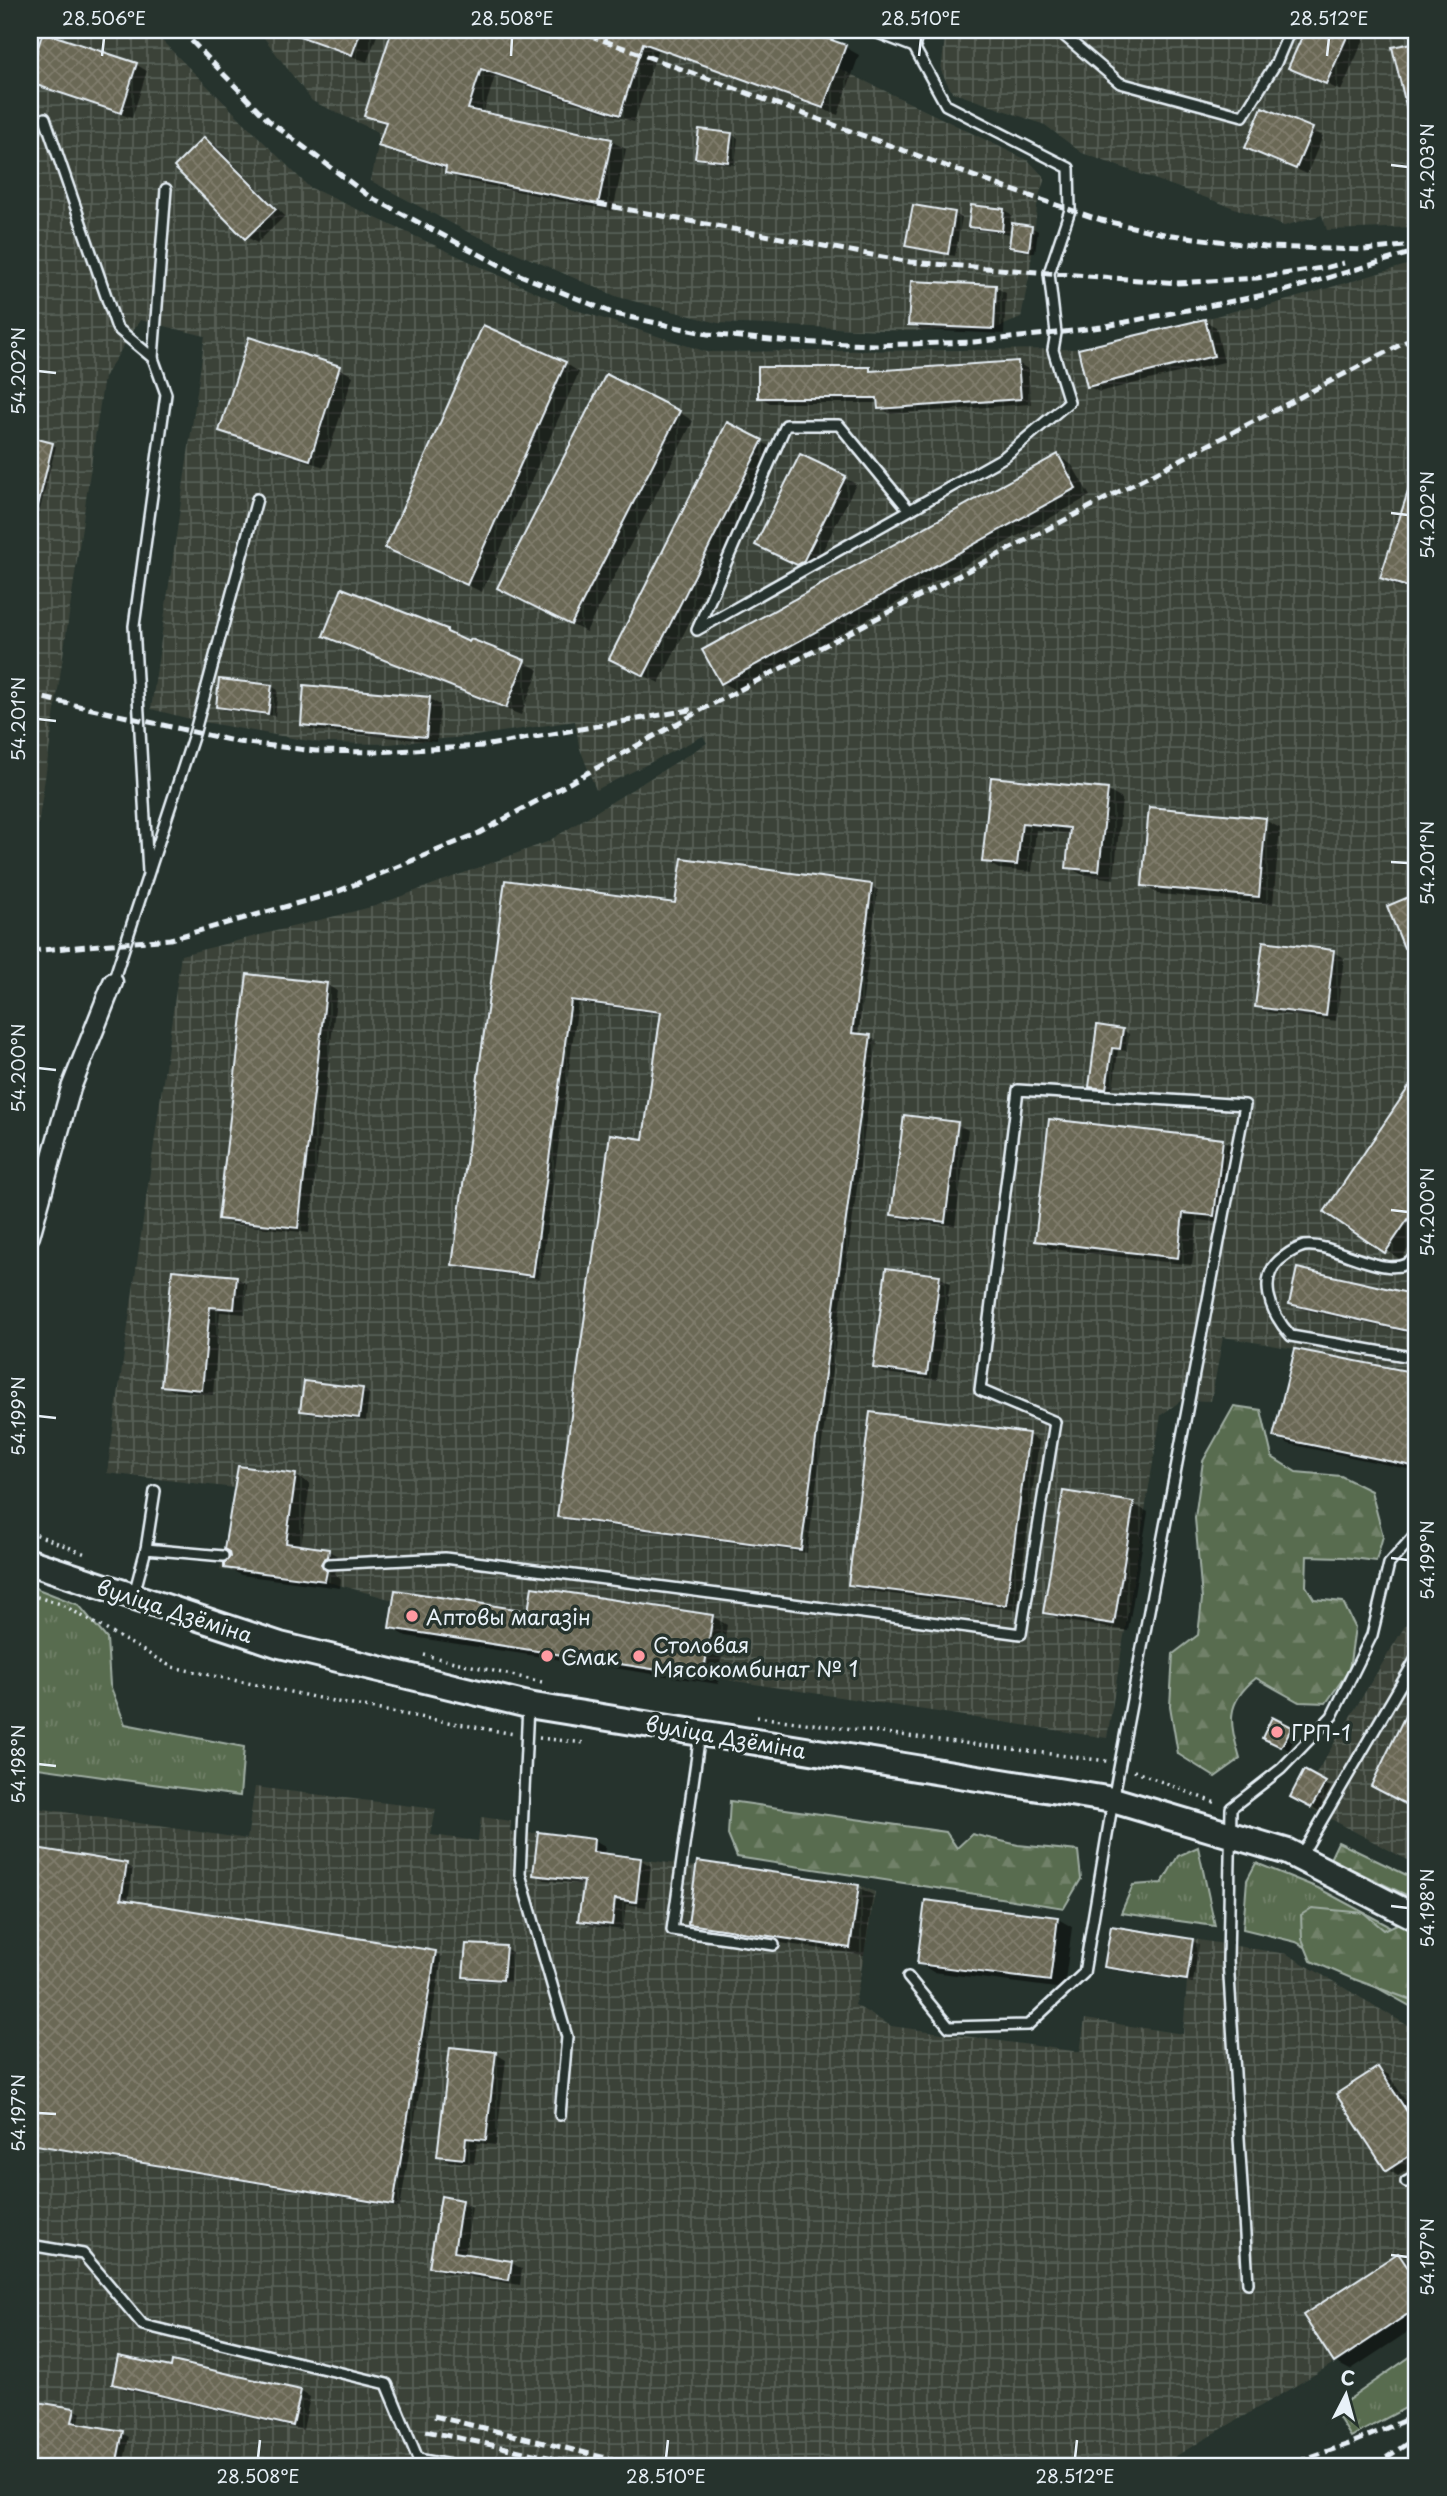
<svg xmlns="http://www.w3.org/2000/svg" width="1447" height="2496" viewBox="0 0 1447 2496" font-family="'Playpen Sans',sans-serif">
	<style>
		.industrial { fill: url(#industrial-grid) }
		.grass { fill: url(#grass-tufts); stroke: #a0aea4; stroke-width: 2 }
		.forest { fill: url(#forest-firs); stroke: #a0aea4; stroke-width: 2 }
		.shadow { fill: #0007 }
		.building { fill: url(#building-cross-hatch); stroke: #e8f1f8; stroke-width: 2 }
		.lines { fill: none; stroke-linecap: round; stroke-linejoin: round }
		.service-casing { stroke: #e8f1f8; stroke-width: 14 }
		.minor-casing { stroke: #e8f1f8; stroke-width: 23 }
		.secondary-casing { stroke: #e8f1f8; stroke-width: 30 }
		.path { stroke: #e8f1f8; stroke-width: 3.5; stroke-dasharray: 2 5; stroke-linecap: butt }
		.service { stroke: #26332d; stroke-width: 9 }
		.minor { stroke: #26332d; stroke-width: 18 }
		.secondary { stroke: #26332d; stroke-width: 24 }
		.rail { stroke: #e8f1f8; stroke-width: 5; stroke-dasharray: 10 5; stroke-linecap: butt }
		.ticks { fill: none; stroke: #e8f1f8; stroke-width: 2.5 }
		.poi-dot { fill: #ff9aa2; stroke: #26332d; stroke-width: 2.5 }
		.labels { text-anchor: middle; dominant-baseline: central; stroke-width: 7; stroke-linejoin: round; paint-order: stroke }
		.street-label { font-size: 21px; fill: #e8f1f8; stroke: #26332d }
		.poi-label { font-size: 21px; fill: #e8f1f8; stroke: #26332d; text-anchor: start }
		.neatline { fill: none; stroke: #e8f1f8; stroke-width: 2.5 }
		.ticks-label { font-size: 18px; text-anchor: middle; fill: #e8f1f8 }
	</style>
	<defs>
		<pattern id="industrial-grid" width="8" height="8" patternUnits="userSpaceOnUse" patternTransform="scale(1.75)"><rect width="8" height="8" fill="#3b4339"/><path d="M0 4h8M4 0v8" fill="none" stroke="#575f56"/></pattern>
		<pattern id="grass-tufts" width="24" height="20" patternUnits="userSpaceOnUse" patternTransform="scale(1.75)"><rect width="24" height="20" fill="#596c4f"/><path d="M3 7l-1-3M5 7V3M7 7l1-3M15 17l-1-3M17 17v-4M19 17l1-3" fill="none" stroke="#718169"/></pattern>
		<pattern id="forest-firs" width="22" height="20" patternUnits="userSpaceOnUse" patternTransform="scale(1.75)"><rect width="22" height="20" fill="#596c4f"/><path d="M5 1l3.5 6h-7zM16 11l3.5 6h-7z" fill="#718169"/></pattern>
		<pattern id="building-cross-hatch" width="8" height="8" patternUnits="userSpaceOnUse" patternTransform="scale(1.75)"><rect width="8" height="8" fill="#6b6754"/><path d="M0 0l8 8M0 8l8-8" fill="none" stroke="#807d6d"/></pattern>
	</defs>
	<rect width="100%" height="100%" fill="#26332d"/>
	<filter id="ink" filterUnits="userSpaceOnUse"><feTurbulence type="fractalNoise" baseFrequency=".0143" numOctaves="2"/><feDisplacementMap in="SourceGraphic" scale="14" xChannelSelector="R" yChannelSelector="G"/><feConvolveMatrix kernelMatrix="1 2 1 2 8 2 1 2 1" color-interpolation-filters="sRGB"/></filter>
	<g filter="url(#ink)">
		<g class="industrial">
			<path d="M30,30H151L309,187L570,308L707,352L1078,349L1205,319L1252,306L1257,309L1417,262V1467L1273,1437L1295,1349L1223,1337L1211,1401L1182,1400L1161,1415L1107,1738L389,1628L393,1600L325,1581L220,1570L235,1488L107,1473L181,955L375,906L547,842L707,743L703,736L596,790L579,746L575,721L475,736L389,744L320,743L198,721L151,709L205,336L140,320L104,377L30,880Z"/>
			<path d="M258,30H833L829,40L838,68L1029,161L1045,178L1038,199L1030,271L1021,318L994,329L906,331L718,323L618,297L468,232L371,181L378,146V132L312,101Z"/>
			<path d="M946,30H1417V227L1327,230L1322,215L1284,226L1082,153L1045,125L952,92L941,71Z"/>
			<path d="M1417,1606V1865L1290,1797L1304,1770L1315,1775Z"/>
			<path d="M255,1787L436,1809L431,1835L478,1841L481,1817L511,1821L510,1831L521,1835L538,1832L594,1839L593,1852L696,1867L697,1861L859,1885L875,1892L855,2005L891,2026L1080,2052L1085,2019L1183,2034L1187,1980L1193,1939L1287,1954L1417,2031V2308L1334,2363L1159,2466H30V1807L247,1839Z"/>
		</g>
		<g class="grass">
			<path d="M30,1586L79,1605L107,1639L110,1685L125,1724L244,1747L240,1796L30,1767Z"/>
			<path d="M1198,1847L1215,1926L1121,1913L1133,1885L1162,1883L1178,1856Z"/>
			<path d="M1256,1863L1318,1888L1417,1941V2010L1296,1942L1243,1929L1247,1880Z"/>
			<path d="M1417,2352V2402L1351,2437L1334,2410Z"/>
		</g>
		<g class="forest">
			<path d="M1234,1406L1261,1410L1272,1457L1296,1472L1341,1476L1371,1491L1383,1536L1376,1561L1343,1557L1307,1556L1306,1586L1314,1599L1343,1602L1355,1627L1349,1670L1326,1703L1299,1702L1256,1678C1224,1704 1230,1723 1240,1759L1215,1777L1178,1754L1170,1706L1173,1654L1198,1635L1202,1599L1195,1518L1203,1461Z"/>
			<path d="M730,1801L946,1832L957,1848L972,1834L1018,1845L1078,1851L1081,1879L1064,1908L737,1857L728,1835Z"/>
			<path d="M1338,1842L1417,1880V1900L1330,1859Z"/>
			<path d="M1312,1908L1364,1913L1384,1930L1399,1923L1417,1931V2002L1351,1978L1311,1961L1302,1939L1301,1915Z"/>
		</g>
		<g class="shadow">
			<path d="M287,30H379L367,62L299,37Z"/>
			<path d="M394,30H551L568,35L570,30H798L845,47L859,55L838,115L658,49L634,122L495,76L483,114L611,141L626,149L613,211L462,180L447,172L448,170L395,153L380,145L387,125L366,115Z"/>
			<path d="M987,30H1033L1029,43Z"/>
			<path d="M1307,30H1368L1341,91L1291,67Z"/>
			<path d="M44,34L137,65L147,71L132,118L39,87L30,82Z"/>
			<path d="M1417,43V145L1394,49Z"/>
			<path d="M1263,109L1323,136L1307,174L1247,147Z"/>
			<path d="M731,134L738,138L735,165L704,161L697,157Z"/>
			<path d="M205,139L215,145L285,216L257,243L247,237Z"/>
			<path d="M914,207L955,214L962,218L955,256L914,249L907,245Z"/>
			<path d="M1004,210L1011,214L1009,234L977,230L970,226Z"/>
			<path d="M1031,227L1038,231L1035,253L1017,250L1011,247Z"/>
			<path d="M995,287L1006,293L1004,334L921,330L910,324Z"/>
			<path d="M1205,321L1216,327L1224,362L1099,392L1088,386Z"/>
			<path d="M565,363L579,372L482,592L387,548Z"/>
			<path d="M1018,363L1028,369L1031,404L891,414L880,408L879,403H770L760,397L870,369L877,373Z"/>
			<path d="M339,368L353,376L324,467L236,438L221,430Z"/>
			<path d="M679,412L693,421L586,632L514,596Z"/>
			<path d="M30,439L56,446L34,533L30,532Z"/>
			<path d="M762,442L776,450L659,683L626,666Z"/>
			<path d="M801,456L856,484L814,568L809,570L768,550Z"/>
			<path d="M1058,456L1072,465L1090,496L737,691L722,682Z"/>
			<path d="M1417,467V592L1394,585L1382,578Z"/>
			<path d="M447,631L461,639L524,662L539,670L521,715L340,643L325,635Z"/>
			<path d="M271,686L278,690L275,716L224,710L218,707Z"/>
			<path d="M430,699L440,705L437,742L313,730L302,724Z"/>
			<path d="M993,779L1108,791L1122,799L1114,879L1083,875L1068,867L1071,834L1036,830L1032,872L999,869L984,861Z"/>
			<path d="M1265,820L1280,828L1273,904L1158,894L1144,885Z"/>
			<path d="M506,882L677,905L871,886L878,890L858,1035L870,1037L877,1041L807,1553L566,1520L559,1516L645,1141L662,1014L578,1003L540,1279L461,1268L454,1264Z"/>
			<path d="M1411,898L1417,902V948L1412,950L1405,946Z"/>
			<path d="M1333,952L1344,958L1336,1021L1267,1012L1257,1006Z"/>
			<path d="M326,984L337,991L309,1233L231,1224L220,1218Z"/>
			<path d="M1099,1027L1123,1030L1129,1034L1127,1051L1118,1050L1113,1092L1097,1090L1091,1086Z"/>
			<path d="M1409,1090L1417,1095V1235L1401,1260L1327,1211Z"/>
			<path d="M957,1124L968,1130L955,1226L903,1220L893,1214Z"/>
			<path d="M1222,1140L1237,1149L1228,1224L1198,1220L1192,1265L1051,1249L1037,1241Z"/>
			<path d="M1298,1270L1417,1297V1335L1301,1309L1291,1303Z"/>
			<path d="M174,1272L237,1278L247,1284L245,1314L220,1312L213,1395L174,1391L163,1385Z"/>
			<path d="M939,1277L950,1283L937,1380L885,1373L875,1367Z"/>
			<path d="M1296,1351L1417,1375V1471L1289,1444L1275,1436Z"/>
			<path d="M362,1389L369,1393L366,1421L309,1414L302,1410Z"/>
			<path d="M1028,1435L1039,1441L1017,1610L860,1590L850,1584Z"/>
			<path d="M295,1475L310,1484L301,1547L329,1551L343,1559L335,1573L341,1580L340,1588L241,1575L226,1567Z"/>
			<path d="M1133,1504L1148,1512L1128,1631L1060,1620L1045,1612Z"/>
			<path d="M712,1616L727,1625L718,1684L406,1636L391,1627Z"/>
			<path d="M1417,1695V1809L1373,1785Z"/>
			<path d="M1273,1720L1297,1732L1289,1750L1264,1737Z"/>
			<path d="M1305,1773L1331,1787L1319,1811L1292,1796Z"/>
			<path d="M540,1834L594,1841L605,1847L604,1855L641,1860L651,1866L646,1907L626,1904L623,1930L591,1926L580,1920L585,1885L545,1880L534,1874Z"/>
			<path d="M30,1849L126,1865L133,1869L128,1902L435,1953L442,1957L400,2208L30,2145Z"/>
			<path d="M858,1887L873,1895L864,1955L704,1932L690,1923Z"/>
			<path d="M1058,1919L1072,1927L1064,1989L933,1972L919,1963Z"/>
			<path d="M1192,1941L1199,1944L1193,1983L1113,1970L1106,1966Z"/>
			<path d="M505,1948L512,1952L510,1982L472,1980L465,1976Z"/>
			<path d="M496,2054L506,2060L496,2145L477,2143L474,2164L449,2161L439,2155Z"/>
			<path d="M1378,2069L1389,2075L1417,2119V2163L1398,2176L1387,2169Z"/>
			<path d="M461,2201L472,2207L465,2255L512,2263L522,2269L520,2285L442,2272L431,2266Z"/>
			<path d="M1398,2255L1413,2263L1417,2270V2326L1350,2370L1335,2362Z"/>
			<path d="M114,2383L300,2391L310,2397L303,2430L124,2389Z"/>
			<path d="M30,2403L74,2409L81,2413L78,2425L122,2433L129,2437L123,2466H30Z"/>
		</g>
		<g class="building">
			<path d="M289,30H361L352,55L288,32Z"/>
			<path d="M392,30H803L846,45L823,108L643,43L620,115L481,69L468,109L612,139L598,204L445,173L446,167L378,146L386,122L364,116Z"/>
			<path d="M1305,30H1350L1326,84L1288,68Z"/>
			<path d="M43,32L137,63L121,113L30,83V71Z"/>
			<path d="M1417,42V125L1411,126L1392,47Z"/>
			<path d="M1262,107L1313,128L1296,169L1245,148Z"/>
			<path d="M699,129L732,133L728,162L695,158Z"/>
			<path d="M204,137L276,209L245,239L174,167Z"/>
			<path d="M913,205L955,212L948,254L905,246Z"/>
			<path d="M971,205L1004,209L1002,231L968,227Z"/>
			<path d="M1012,223L1032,226L1029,250L1009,247Z"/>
			<path d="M911,281L996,285L994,329L908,325Z"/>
			<path d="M1205,319L1214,356L1087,387L1078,349Z"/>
			<path d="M483,325L566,362L467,585L385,548Z"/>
			<path d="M249,337L340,366L310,460L219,431Z"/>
			<path d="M1018,361L1021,399L878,409L877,398H758V367H870V371Z"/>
			<path d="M606,374L680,411L571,625L497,588Z"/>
			<path d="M727,422L763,440L644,676L609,659Z"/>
			<path d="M30,437L53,443L36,514L30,513Z"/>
			<path d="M800,454L846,476L803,562L797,565L755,545Z"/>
			<path d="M1058,454L1076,488L721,684L702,650Z"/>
			<path d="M1414,473H1417V590L1380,578Z"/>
			<path d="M342,588L447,629V632L469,642L471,639L525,660L506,708L323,636Z"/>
			<path d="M219,679L272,685L268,714L216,707Z"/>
			<path d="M304,685L430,697L426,737L301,725Z"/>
			<path d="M991,777L1108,789L1099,871L1066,868L1070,828L1022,823L1017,865L982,862Z"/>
			<path d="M1149,807L1266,818L1259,897L1142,886Z"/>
			<path d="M682,858L872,884L852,1033L871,1035L801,1550L557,1517L610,1134L643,1139L661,1012L571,1000L533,1276L452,1265L505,880L675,903Z"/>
			<path d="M1411,896L1417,912V942L1404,948L1387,906Z"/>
			<path d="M1263,941L1334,950L1326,1016L1255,1007Z"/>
			<path d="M247,974L327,983L298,1228L218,1219Z"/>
			<path d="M1097,1025L1123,1029L1120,1049L1112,1048L1106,1089L1089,1087Z"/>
			<path d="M1417,1075V1206L1385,1253L1324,1212Z"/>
			<path d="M904,1115L958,1122L945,1222L891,1215Z"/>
			<path d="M1049,1119L1223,1139L1214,1216L1183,1213L1178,1258L1035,1241Z"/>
			<path d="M886,1268L940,1275L927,1375L873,1368Z"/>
			<path d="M1297,1268L1417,1295V1333L1289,1304Z"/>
			<path d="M172,1270L237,1276L234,1309L210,1307L202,1390L161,1386Z"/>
			<path d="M1295,1349L1417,1373V1467L1273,1437Z"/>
			<path d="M304,1381L363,1388L359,1418L300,1411Z"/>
			<path d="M870,1412L1029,1433L1006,1605L848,1585Z"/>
			<path d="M238,1466L296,1474L286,1543L329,1549L328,1557L324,1559L321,1564L327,1571L325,1581L224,1568V1563L230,1557L229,1552L224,1549Z"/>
			<path d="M1063,1491L1134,1502L1114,1624L1043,1613Z"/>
			<path d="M532,1587L713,1615L703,1677L389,1628L395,1590L528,1611Z"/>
			<path d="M1417,1691V1810L1371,1786Z"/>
			<path d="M1272,1717L1292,1727L1281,1747L1262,1738Z"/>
			<path d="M1304,1770L1326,1782L1311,1808L1290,1797Z"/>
			<path d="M538,1832L594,1839L593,1852L641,1858L636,1902L615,1899L612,1925L578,1921L584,1881L533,1875Z"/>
			<path d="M30,1847L127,1863L121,1899L436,1951L393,2205L30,2144Z"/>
			<path d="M697,1861L859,1885L850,1948L688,1924Z"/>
			<path d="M925,1900L1058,1917L1050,1981L917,1964Z"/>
			<path d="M1111,1926L1193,1939L1187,1980L1104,1967Z"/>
			<path d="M466,1944L506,1946L503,1980L463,1977Z"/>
			<path d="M450,2047L496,2052L486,2140L466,2138L464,2159L437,2156Z"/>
			<path d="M1378,2067L1417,2127V2151L1386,2171L1336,2094Z"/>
			<path d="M441,2196L462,2200L454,2252L512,2261L509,2280L429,2267Z"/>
			<path d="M1398,2253L1417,2281V2308L1334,2363L1303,2315Z"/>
			<path d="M118,2356L171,2367L172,2361L301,2390L293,2426L112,2384Z"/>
			<path d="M30,2401L75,2408L72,2422L123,2431L116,2466H30Z"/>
		</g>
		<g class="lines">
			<g class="service-casing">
				<g id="service">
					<path d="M870,30L914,47L919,30"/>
					<path d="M1061,30L1062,34L1120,83L1243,116L1276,63L1290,30"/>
					<path d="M45,118L117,328L153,358L166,394L134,626L148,872"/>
					<path d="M153,358L166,189"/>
					<path d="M909,510L839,425H786L697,630L1004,457L1069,402L1053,350L1056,333L1049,273L1070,210L1069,168L946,105L914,47"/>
					<path d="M113,982L195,731L257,499"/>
					<path d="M1417,1255C1394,1288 1336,1241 1304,1246C1298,1248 1290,1252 1285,1256C1254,1276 1271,1314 1291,1336L1417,1358"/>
					<path d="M146,1549L155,1491"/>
					<path d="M328,1564L445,1558L1021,1634L1055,1422L980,1390L1018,1090L1245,1105L1113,1800L1084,1973L1028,2025L949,2027L908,1977"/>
					<path d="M134,1594L146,1549L223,1556"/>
					<path d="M528,1706L520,1874L567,2037L560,2115"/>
					<path d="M700,1734L672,1930L774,1945"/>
					<path d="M1298,1856L1308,1844L1417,1657"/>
					<path d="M1406,2182L1417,2176"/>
					<path d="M30,2245L83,2254L143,2325L387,2384L418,2459L455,2466"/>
					<path d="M1248,2283L1228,1960L1231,1808L1281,1769L1332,1716L1372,1635L1389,1564L1417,1532"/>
				</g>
			</g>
			<g class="minor-casing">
				<path id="minor" d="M30,1236L71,1088L113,982"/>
			</g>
			<g class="secondary-casing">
				<path id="secondary" d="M30,1562L280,1645L528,1705L1113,1800L1288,1852L1417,1918"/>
			</g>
			<g class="path">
				<path d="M30,1532L88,1555"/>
				<path d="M30,1595L61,1604L172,1667L347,1704L514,1734"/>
				<path d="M424,1655L546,1683"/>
				<path d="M757,1717L1107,1761"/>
				<path d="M539,1738L585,1743"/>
				<path d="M1134,1771L1218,1804"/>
			</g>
			<use href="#service" class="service"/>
			<use href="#minor" class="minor"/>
			<use href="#secondary" class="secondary"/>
			<g class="rail">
				<path d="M181,30L268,120L370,197L515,273L615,314L708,334L792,342L877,345L974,342L1056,333L1101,327L1284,291L1417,251"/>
				<path d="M575,30L1006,188L1101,220L1164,234L1265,247L1364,250L1414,245"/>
				<path d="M598,204L910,262L1177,283L1257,278L1328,267L1344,263"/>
				<path d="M30,695L238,742L316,751L377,752L483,746L695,709"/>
				<path d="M30,951L170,939L334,893L479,833L705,708L1417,336"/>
				<path d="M434,2416L639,2466"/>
				<path d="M426,2431L590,2466"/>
				<path d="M1283,2466L1352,2443L1417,2415"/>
				<path d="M1374,2466L1417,2437"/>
			</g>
		</g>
	</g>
	<path class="ticks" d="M102,56L104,38M511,56L512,38M919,56L921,38M1327,56L1329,38M1391,165L1408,167M38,371L56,373M1391,513L1408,515M38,719L56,721M1391,862L1408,863M38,1068L56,1070M1391,1210L1408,1212M38,1416L56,1418M1391,1558L1408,1560M38,1764L56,1766M1391,1906L1408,1908M38,2113L56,2114M1391,2255L1408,2257M258,2458L260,2440M666,2458L668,2440M1075,2458L1077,2440"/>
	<g class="poi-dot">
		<circle cx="412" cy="1616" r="7"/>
		<circle cx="547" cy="1656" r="7"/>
		<circle cx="639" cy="1656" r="7"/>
		<circle cx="1277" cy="1732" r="7"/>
	</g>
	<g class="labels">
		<g class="street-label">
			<text transform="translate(175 1610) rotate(18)">вуліца Дзёміна</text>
			<text transform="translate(726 1736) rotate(10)">вуліца Дзёміна</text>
		</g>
		<g class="poi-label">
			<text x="426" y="1616">Аптовы магазін</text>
			<text x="653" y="1644">Столовая<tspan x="653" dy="24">Мясокомбинат № 1</tspan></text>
			<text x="561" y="1656">Смак</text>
			<text x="1291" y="1732">ГРП-1</text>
		</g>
	</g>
	<rect width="1447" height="2496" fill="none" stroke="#26332d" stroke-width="77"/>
	<g transform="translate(1346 2395) rotate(6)" stroke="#26332d" stroke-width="5" paint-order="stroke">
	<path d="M0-5L12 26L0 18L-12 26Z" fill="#e8f1f8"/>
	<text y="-10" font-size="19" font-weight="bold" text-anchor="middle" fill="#e8f1f8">С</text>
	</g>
	<rect x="38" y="38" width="1370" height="2420" class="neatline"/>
	<g class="ticks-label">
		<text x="104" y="25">28.506°E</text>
		<text x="512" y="25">28.508°E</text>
		<text x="921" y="25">28.510°E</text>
		<text x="1329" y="25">28.512°E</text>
		<text transform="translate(1428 167) rotate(-90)" y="6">54.203°N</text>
		<text transform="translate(19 371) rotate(-90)" y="6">54.202°N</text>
		<text transform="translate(1428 515) rotate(-90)" y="6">54.202°N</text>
		<text transform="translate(19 719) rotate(-90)" y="6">54.201°N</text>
		<text transform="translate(1428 863) rotate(-90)" y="6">54.201°N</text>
		<text transform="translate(19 1068) rotate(-90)" y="6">54.200°N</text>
		<text transform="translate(1428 1212) rotate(-90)" y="6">54.200°N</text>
		<text transform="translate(19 1416) rotate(-90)" y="6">54.199°N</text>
		<text transform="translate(1428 1560) rotate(-90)" y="6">54.199°N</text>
		<text transform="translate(19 1764) rotate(-90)" y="6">54.198°N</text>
		<text transform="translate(1428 1908) rotate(-90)" y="6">54.198°N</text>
		<text transform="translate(19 2113) rotate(-90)" y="6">54.197°N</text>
		<text transform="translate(1428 2257) rotate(-90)" y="6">54.197°N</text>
		<text x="258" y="2483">28.508°E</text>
		<text x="666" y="2483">28.510°E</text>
		<text x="1075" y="2483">28.512°E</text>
	</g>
</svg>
